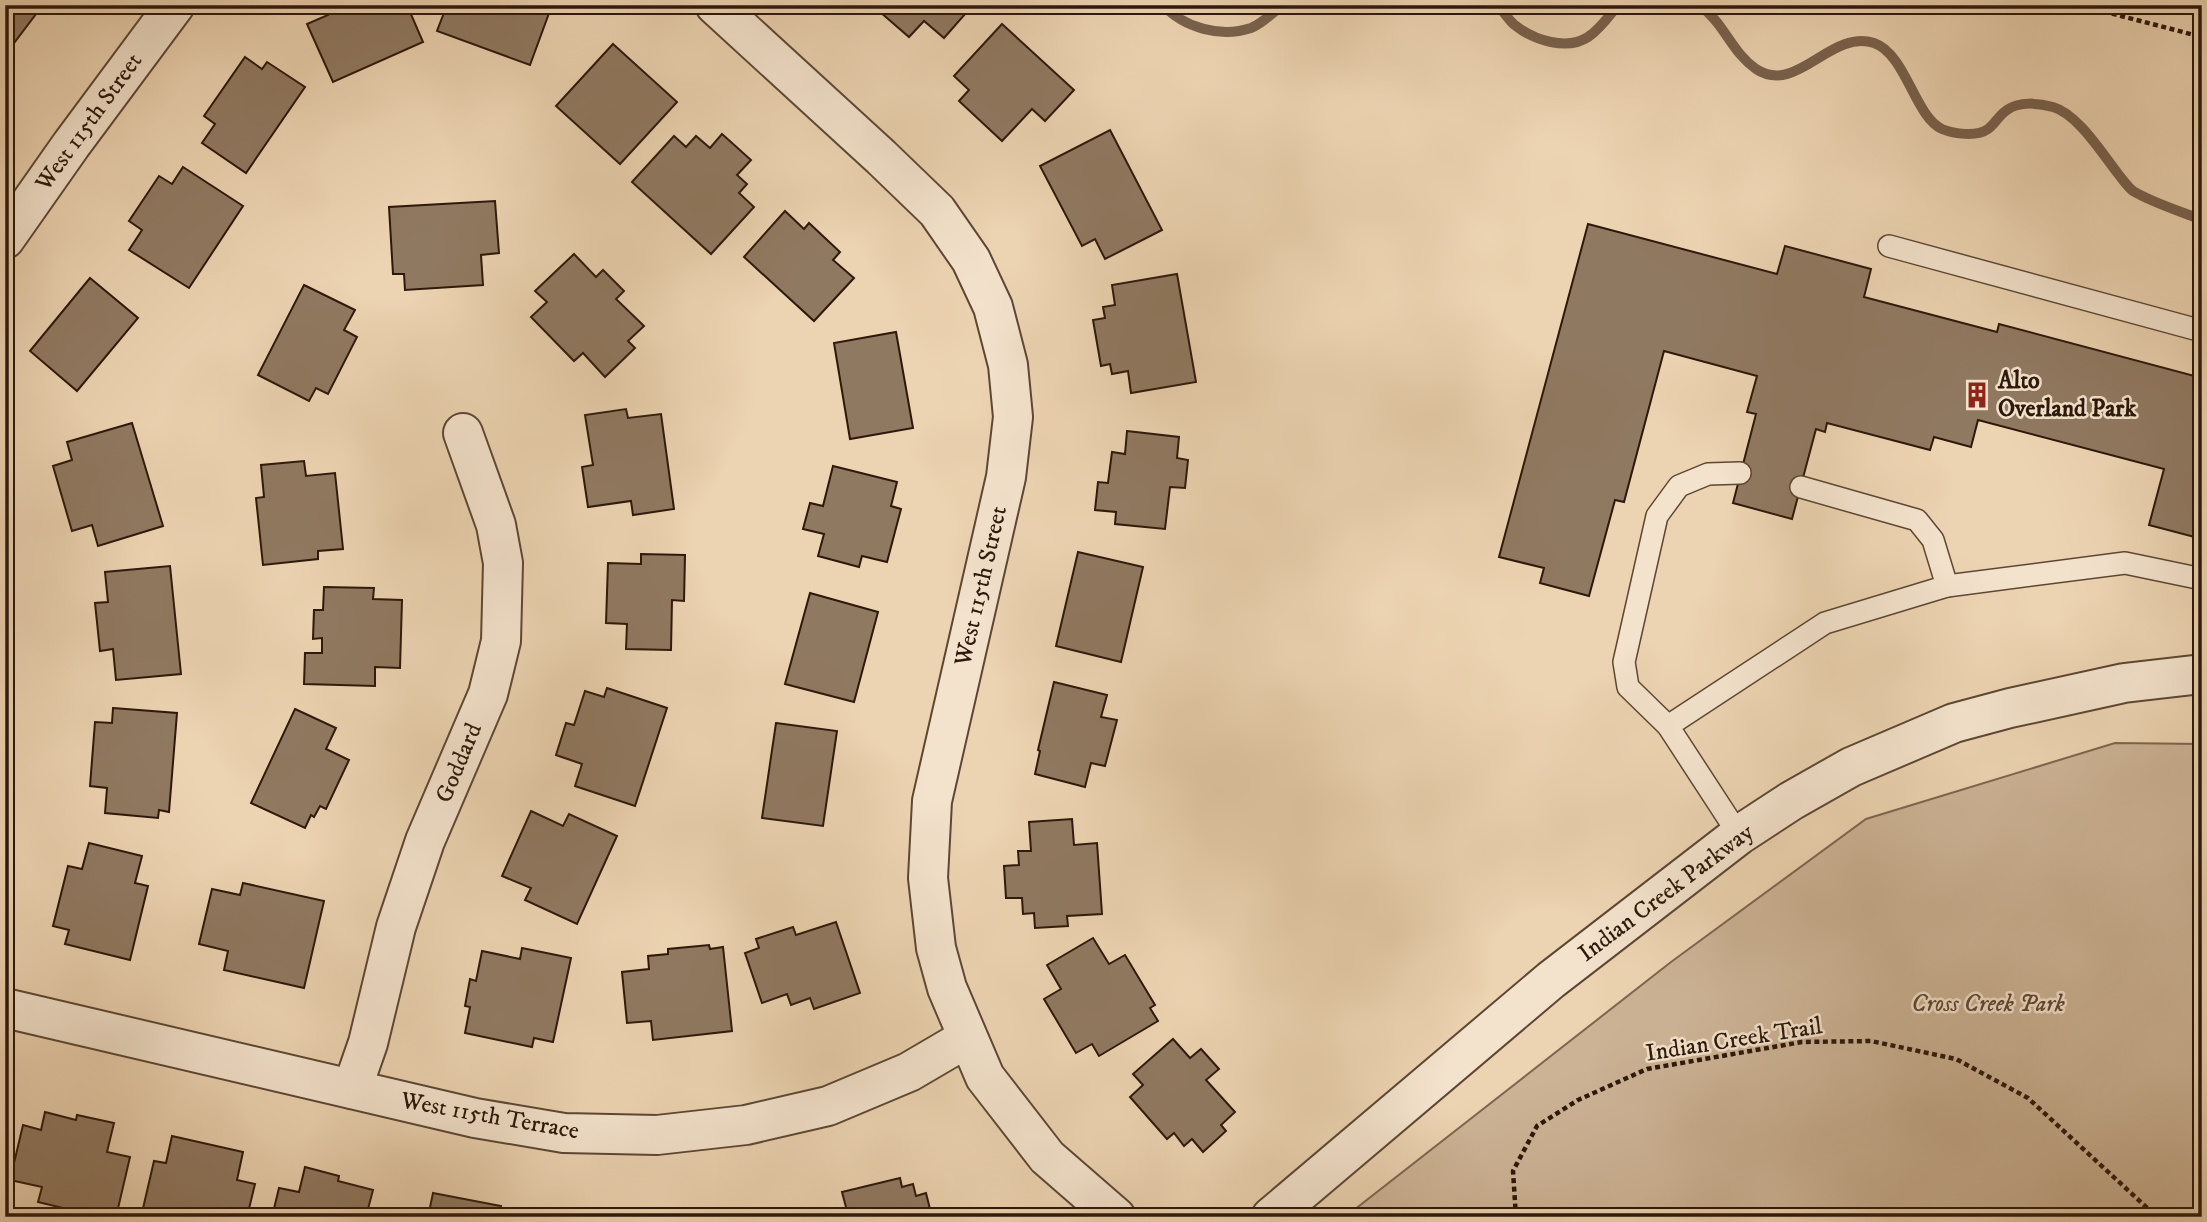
<svg xmlns="http://www.w3.org/2000/svg" width="2207" height="1222" viewBox="0 0 2207 1222" font-family="'IM FELL DW Pica',serif">
	<style>
		.green { fill: #ccb395; stroke: #7c6650; stroke-width: 2 }
		.lines { fill: none; stroke-linecap: round; stroke-linejoin: round }
		.stream { stroke: #79624d; stroke-width: 10 }
		.building { fill: #907961; stroke: #2d180b; stroke-width: 2 }
		.service-casing { stroke: #5d4734; stroke-width: 24 }
		.minor-casing { stroke: #5d4734; stroke-width: 42 }
		.tertiary-casing { stroke: #5d4734; stroke-width: 42 }
		.path { stroke: #2d180b; stroke-width: 4.5; stroke-dasharray: 5 3.5; stroke-linecap: butt }
		.service { stroke: #f3e2cc; stroke-width: 21 }
		.minor { stroke: #f3e2cc; stroke-width: 38 }
		.tertiary { stroke: #f3e2cc; stroke-width: 38 }
		.labels { text-anchor: middle; dominant-baseline: central; stroke-width: 5; stroke-linejoin: round; paint-order: stroke }
		.street-label { font-size: 24px; fill: #2d180b; stroke: #f3e2cc }
		.poi-label { font-size: 24px; font-weight: bold; fill: #2d180b; stroke: #f3e2cc; text-anchor: start }
		.park-label { font-size: 24px; font-style: italic; fill: #5d4634; stroke: #f3e2cc }
	</style>
	<rect width="100%" height="100%" fill="#ecd3b1"/>
	<filter id="stains"><feTurbulence type="fractalNoise" baseFrequency=".00286" numOctaves="4"/><feColorMatrix values="0 0 0 0 .2 0 0 0 0 .09 0 0 0 0 .02 0 0 0 .5 -.17"/></filter>
	<radialGradient id="worn" r=".72"><stop offset=".6" stop-color="#630" stop-opacity="0"/><stop offset="1" stop-color="#630" stop-opacity=".3"/></radialGradient>
	<path class="green" d="M2115,743L2202,744V1217H1345L1671,962L1866,819Z"/>
	<g class="lines">
		<g class="stream">
			<path d="M1163,5C1184,28 1221,38 1251,28C1262,24 1273,12 1283,5"/>
			<path d="M1498,5C1504,12 1509,21 1516,26C1534,40 1567,51 1588,37C1600,29 1609,16 1618,5"/>
			<path d="M1701,5C1707,12 1714,18 1719,25C1731,41 1739,57 1756,69C1797,96 1830,29 1874,43C1906,54 1915,117 1942,129C1954,134 1977,137 1988,129C1995,124 1999,115 2007,110C2019,101 2039,103 2053,107C2078,114 2103,155 2119,175C2123,180 2128,187 2133,191C2153,203 2180,211 2202,220"/>
		</g>
	</g>
	<g class="building">
		<path d="M5,5H34L39,10L5,55Z"/>
		<path d="M323,5H407L423,42L333,82L307,24L328,15Z"/>
		<path d="M447,5H552L530,65L437,31Z"/>
		<path d="M872,5H973L944,38L924,21L909,37Z"/>
		<path d="M1002,24L1074,90L1045,121L1032,109L1002,141L959,101L969,90L954,76Z"/>
		<path d="M613,44L677,102L620,164L556,106Z"/>
		<path d="M245,57L262,69L267,62L305,87L246,173L202,143L215,124L204,116Z"/>
		<path d="M1110,130L1162,230L1105,259L1095,239L1082,246L1040,166Z"/>
		<path d="M722,134L751,160L737,175L747,184L739,193L754,207L711,254L632,182L674,136L686,147L696,136L710,148Z"/>
		<path d="M183,167L243,206L189,288L129,250L142,230L129,221L159,176L172,184Z"/>
		<path d="M495,201L499,253L481,255L483,285L405,290L404,274H393L389,207Z"/>
		<path d="M785,211L804,229L809,223L840,252L833,260L854,278L814,321L744,257Z"/>
		<path d="M1588,224L1777,274L1785,246L1871,269L1864,297L1997,332L1999,324L2202,378V539L2149,525L2164,469L1978,420L1971,447L1934,437L1930,450L1827,423L1825,432L1816,429L1792,519L1733,503L1756,414L1747,412L1757,376L1664,351L1624,502L1615,500L1589,596L1540,583L1544,568L1499,557Z"/>
		<path d="M574,254L596,277L603,270L624,291L616,299L644,326L628,341L635,348L605,377L583,353L574,361L531,317L547,302L535,291Z"/>
		<path d="M1177,274L1196,382L1131,393L1128,371L1112,374L1110,364L1101,366L1093,320L1105,318L1103,307L1115,305L1112,285Z"/>
		<path d="M90,278L138,318L77,391L30,351Z"/>
		<path d="M304,285L355,310L344,330L357,337L328,394L316,388L309,401L258,375Z"/>
		<path d="M896,332L913,428L850,439L834,343Z"/>
		<path d="M626,409L628,418L661,414L674,509L633,515L631,501L588,507L582,467L593,465L585,415Z"/>
		<path d="M132,423L163,526L98,546L92,525L72,531L53,466L72,460L67,442Z"/>
		<path d="M1127,431L1179,437L1177,458L1188,460L1185,488L1170,487L1165,529L1115,524L1116,512L1095,510L1098,482L1108,483L1112,452L1125,454Z"/>
		<path d="M304,461L306,476L335,473L343,549L318,551V559L263,565L256,498L264,497L261,465Z"/>
		<path d="M833,466L897,482L891,506L901,509L887,562L862,556L859,567L818,556L824,534L803,529L810,503L823,506Z"/>
		<path d="M1078,552L1143,567L1121,662L1056,646Z"/>
		<path d="M641,554L685,555L684,601L672,600L671,650L626,649L627,624L606,623L608,563L641,564Z"/>
		<path d="M170,566L181,674L116,680L113,649L100,651L95,603L108,602L105,572Z"/>
		<path d="M324,587L374,588L373,599L402,600L400,668L375,667V686L304,684L305,653H322V638L313,639L314,610H323Z"/>
		<path d="M810,593L878,612L854,702L785,684Z"/>
		<path d="M1054,682L1107,695L1101,717L1117,720L1105,766L1091,763L1085,787L1035,774L1040,751L1038,750Z"/>
		<path d="M607,688L667,708L635,806L575,786L582,764L556,755L566,723L574,725L585,691L604,697Z"/>
		<path d="M113,708L177,713L169,812L159,810L158,818L105,813L107,788L90,786L95,722L112,723Z"/>
		<path d="M295,709L336,728L326,749L349,760L326,809L320,806L314,817L311,815L305,828L251,803Z"/>
		<path d="M776,723L837,731L823,826L762,818Z"/>
		<path d="M531,811L563,826L569,814L617,836L577,924L525,900L531,888L502,876Z"/>
		<path d="M1072,819L1074,845L1097,843L1102,914L1067,916L1068,926L1035,928L1034,913L1023,914L1022,898H1006L1004,866L1019,865L1018,851H1031L1029,822Z"/>
		<path d="M89,843L142,856L135,883L148,886L130,960L65,944L69,930L53,926L68,866L82,869Z"/>
		<path d="M243,883L324,901L304,988L224,970L228,951L199,944L212,889L240,895Z"/>
		<path d="M836,922L860,993L814,1009L810,998L791,1005L787,994L762,1003L745,953L759,948L756,939L793,927L796,935Z"/>
		<path d="M1093,938L1109,964L1125,955L1155,1005L1150,1008L1158,1021L1099,1056L1092,1044L1076,1053L1044,999L1061,989L1047,965Z"/>
		<path d="M709,945L710,949L723,947L732,1031L653,1040L651,1021L627,1023L622,972L649,969L648,956L668,954V949Z"/>
		<path d="M522,948L571,958L553,1042L534,1038L532,1047L465,1033L470,1007L465,1006L470,979L476,981L482,951L520,959Z"/>
		<path d="M1173,1039L1190,1058L1201,1049L1219,1069L1206,1080L1235,1112L1221,1125L1226,1131L1203,1152L1192,1139L1184,1146L1174,1133L1167,1139L1130,1097L1143,1085L1133,1074Z"/>
		<path d="M45,1112L76,1120L77,1115L114,1123L107,1152L130,1157L116,1217H100L38,1202L42,1187L10,1180L23,1125L41,1130Z"/>
		<path d="M172,1136L243,1152L237,1180L255,1184L247,1217H141L154,1161L166,1163Z"/>
		<path d="M305,1167L339,1176L338,1181L373,1190L368,1209L383,1213L382,1217H272L279,1188L299,1192Z"/>
		<path d="M900,1178L902,1187L913,1184L916,1196L926,1193L932,1217H828L847,1211L842,1192Z"/>
		<path d="M433,1193L501,1206L499,1217H428Z"/>
		<path d="M778,1213L779,1217H748Z"/>
	</g>
	<g class="lines">
		<g class="service-casing">
			<g id="service">
				<path d="M1889,246L2202,331"/>
				<path d="M1801,487L1917,520L1933,540L1947,586"/>
				<path d="M1668,726L1628,687L1624,662L1657,516L1679,486L1708,474L1740,473"/>
				<path d="M1739,835L1668,726L1825,623L1947,586L2125,563L2202,579"/>
			</g>
		</g>
		<g class="minor-casing">
			<g id="minor">
				<path d="M715,5L881,157L937,211L971,260L993,307L1008,365L1013,417L1006,477L932,801L928,878L936,948L947,988L985,1077L1047,1157L1116,1217"/>
				<path d="M5,239L71,145L175,5"/>
				<path d="M5,1008L475,1118L564,1133L657,1135L746,1125L828,1106L909,1072L967,1038"/>
				<path d="M352,1089L368,1043L396,927L425,841L488,694L501,641L503,563L496,525L463,433"/>
			</g>
		</g>
		<g class="tertiary-casing">
			<path id="tertiary" d="M1271,1217L1551,980L1739,835L1791,801L1851,767L1954,723L2010,708L2124,683L2202,674"/>
		</g>
		<g class="path">
			<path d="M2079,5L2202,37"/>
			<path d="M1516,1217L1513,1171L1537,1126L1578,1100L1647,1069L1802,1042L1871,1041L1956,1059L2028,1098L2157,1217"/>
		</g>
		<use href="#service" class="service"/>
		<use href="#minor" class="minor"/>
		<use href="#tertiary" class="tertiary"/>
	</g>
	<defs>
		<g id="building-bare" transform="scale(2.1)"><path d="M-4-6H4V6H1V3H-1V6H-4ZM-2.5-4.3h1.7v1.8h-1.7ZM.8-4.3h1.7v1.8H.8ZM-2.5-1h1.7V.8h-1.7ZM.8-1h1.7V.8H.8Z" fill="#8f2418" stroke="#f3e2cc" stroke-width="2.5" paint-order="stroke"/></g>
	</defs>
	<g fill-rule="evenodd">
		<use href="#building-bare" x="1977" y="395"/>
	</g>
	<g class="labels">
		<g class="street-label">
			<text transform="translate(89 122) rotate(-54)">West 115th Street</text>
			<text transform="translate(981 586) rotate(-77)">West 115th Street</text>
			<text transform="translate(459 763) rotate(-67)">Goddard</text>
			<text transform="translate(1666 893) rotate(-37)">Indian Creek Parkway</text>
			<text transform="translate(1734 1040) rotate(-9)">Indian Creek Trail</text>
			<text transform="translate(490 1116) rotate(10)">West 115th Terrace</text>
		</g>
		<g class="poi-label">
			<text x="1998" y="381">Alto<tspan x="1998" dy="28">Overland Park</tspan></text>
		</g>
		<g class="park-label">
			<text x="1988" y="1004">Cross Creek Park</text>
		</g>
	</g>
	<rect width="2207" height="1222" fill="none" stroke="#ecd3b1" stroke-width="28"/>
	<rect x="7" y="7" width="2193" height="1208" fill="none" stroke="#2d180b" stroke-width="3.5"/>
	<rect x="14" y="14" width="2179" height="1194" fill="none" stroke="#2d180b" stroke-width="2"/>
	<rect width="100%" height="100%" filter="url(#stains)"/>
	<rect width="100%" height="100%" fill="url(#worn)"/>
</svg>
